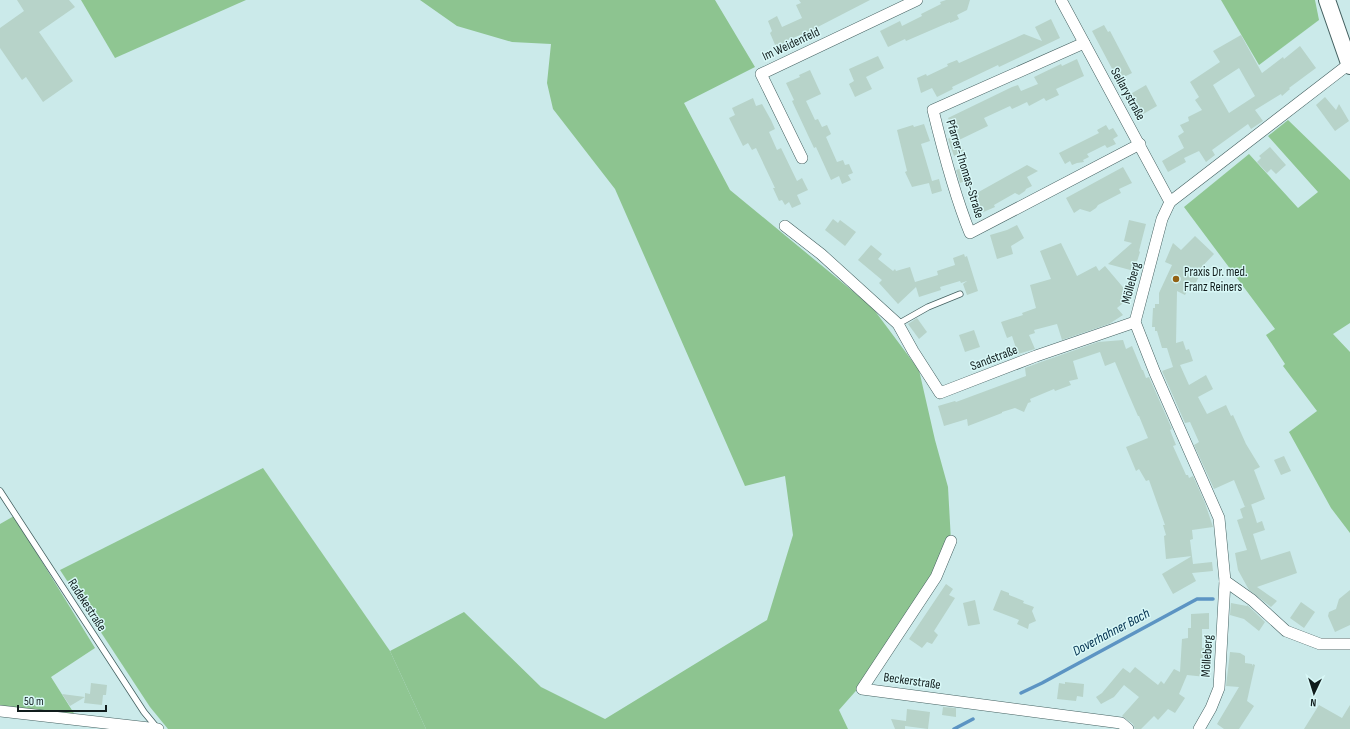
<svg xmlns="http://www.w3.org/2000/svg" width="1350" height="729" viewBox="0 0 1350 729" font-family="'Sofia Sans Condensed',sans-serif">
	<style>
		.green { fill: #8fc692 }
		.forest { fill: #8dc490 }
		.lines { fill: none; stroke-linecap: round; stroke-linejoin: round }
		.stream { stroke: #5c94c3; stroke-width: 3.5 }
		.building { fill: #b7d3c9; fill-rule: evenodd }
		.service-casing { stroke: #456161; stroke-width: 7 }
		.minor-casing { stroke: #456161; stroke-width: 12 }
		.secondary-casing { stroke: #456161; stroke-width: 18 }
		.service { stroke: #fff; stroke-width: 5.5 }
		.minor { stroke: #fff; stroke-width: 11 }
		.secondary { stroke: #fff; stroke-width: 16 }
		.poi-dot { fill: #936113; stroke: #d8f8f7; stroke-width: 1.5 }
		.labels { text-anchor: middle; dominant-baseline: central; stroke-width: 3; stroke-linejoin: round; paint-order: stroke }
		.street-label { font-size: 13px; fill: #101c1c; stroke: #d8f8f7 }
		.poi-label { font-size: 13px; fill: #101c1c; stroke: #d8f8f7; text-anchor: start }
		.water-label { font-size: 14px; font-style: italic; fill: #02304f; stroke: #d8f8f7 }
	</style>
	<rect width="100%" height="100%" fill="#cbeaea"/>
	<g class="green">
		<path d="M81,0H246L115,58Z"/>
		<path d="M1221,0H1315L1319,20L1259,65Z"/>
		<path d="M1288,120L1350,180V323L1333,334L1350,352V533L1331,508L1289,432L1317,411L1283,366L1285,364L1266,335L1275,329L1184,207L1249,154L1298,208L1318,192L1268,136Z"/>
		<path d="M263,468L390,651L426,729H168L150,707L60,570Z"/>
		<path d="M14,516L95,648L51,677L75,715L0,706V524Z"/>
	</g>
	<path class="forest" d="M420,0H715L755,67L684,103L730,190L872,307L919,370L935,440L948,487L951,541L936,577L877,667L839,710L848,729H426L390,651L464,612L541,687L605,719L767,620L793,535L785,476L745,486L615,189L553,109L547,83L551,44L512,42L457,26Z"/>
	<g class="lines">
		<g class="stream">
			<path d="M1021,693L1042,683L1197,599H1213"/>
			<path d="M954,729L973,719"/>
		</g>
	</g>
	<g class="building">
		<path d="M17,0H69L75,7L39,32L73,81L43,102L26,77L22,80L0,48V28L24,11Z"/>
		<path d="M799,0H870L808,32L785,41L784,43L776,47L770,33L772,31L768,21L777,16L782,27L802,18L796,5L801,3Z"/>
		<path d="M946,0H970L967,10L957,15L959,19L950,23V22L906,41L905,39L888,47L880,31L900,21L902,26L922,16L921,14L941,4L940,2Z"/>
		<path d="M1051,19L1060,38L999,67L998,65L952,87L953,89L937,97L932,88L921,93L917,78L926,74L927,76L948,66L947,64L957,60L959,63L1024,34L1042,41L1035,27Z"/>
		<path d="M1104,25L1108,32L1110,31L1132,73L1118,80L1092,31Z"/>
		<path d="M1241,35L1262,73L1283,57L1284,59L1300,46L1316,68L1289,88L1290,89L1282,96L1281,94L1255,110L1263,121L1251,129L1248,124L1212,150L1215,155L1206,162L1199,151L1184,158L1186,162L1168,172L1162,161L1184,148L1178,136L1184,132L1180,125L1189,121L1188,117L1202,110L1195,100L1199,97L1190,82L1220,62L1213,51ZM1239,68L1255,96L1229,113L1213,85Z"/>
		<path d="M878,56L884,68L866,77L872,89L855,97L849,84L854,81L849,69Z"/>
		<path d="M1077,59L1084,76L1056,89L1059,95L1046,101L1044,98L1029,106L1027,102L1012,109L1010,106L984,118L988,126L959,140L964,151L954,156L948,139L956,135L948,118L1012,87L1018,85L1021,91L1038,84L1034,77L1061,64L1062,66Z"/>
		<path d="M810,70L821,94L806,101L815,120L818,119L822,127L827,125L831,134L826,137L837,162L843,160L845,165L849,164L853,173L848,175L851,180L842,184L839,176L831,180L816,147L814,148L792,101L794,100L786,83L800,77L799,75Z"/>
		<path d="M1146,85L1157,106L1138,117L1127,96Z"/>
		<path d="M1325,97L1336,110L1339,104L1349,121L1335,131L1316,105Z"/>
		<path d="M753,98L756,106L762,104L771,120L775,129L769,132L777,150L781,148L797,181L802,178L808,190L797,195L801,204L792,208L789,202L785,205L782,200L779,201L773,188H775L756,148L752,150L748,143L743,146L729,118L735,115L732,108Z"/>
		<path d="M924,124L930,141L921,144L932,181L939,179L942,191L932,194L929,183L912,187L905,172L907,171L897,130L913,125L914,127Z"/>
		<path d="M1106,125L1109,130L1113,128L1118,136L1113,139L1116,144L1107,148L1105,145L1087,154L1089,157L1083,160L1084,162L1077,163L1072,165L1070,161L1065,164L1059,153L1099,133L1097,130Z"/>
		<path d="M1270,147L1286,165L1276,174L1271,169L1267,173L1257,162L1261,158L1259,156Z"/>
		<path d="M1027,165L1038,171L1027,177L1032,186L1026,189L1025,191L1019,195L1015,193L994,205L995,207L979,214L974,204L979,202L975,194Z"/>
		<path d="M966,167L970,179L960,183L956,170Z"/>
		<path d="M1123,167L1132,183L1119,189L1121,193L1098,205L1096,208L1090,212L1080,209L1074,213L1066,198Z"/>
		<path d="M833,219L838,223L840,220L856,232L845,246L825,230Z"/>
		<path d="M1129,220L1146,224L1139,251L1140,252L1134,271L1108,264L1132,243L1124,241Z"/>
		<path d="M1017,225L1024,238L1011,246L1013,254L997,259L990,235L1007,230Z"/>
		<path d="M1195,236L1214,254L1196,273L1199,276L1194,287L1190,285L1185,295L1177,291L1176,343L1183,341L1186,350L1189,349L1193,361L1180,365L1189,385L1206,375L1213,389L1198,397L1207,414L1226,405L1231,416L1233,415L1246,444L1260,467L1254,470L1265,499L1245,507L1234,480L1214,489L1194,445L1199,442L1190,422L1185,423L1162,371L1173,367L1167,348H1162L1157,331H1155V327H1152L1153,308H1155V304H1159V293L1172,265L1165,262L1173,243L1181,250Z"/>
		<path d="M1061,243L1077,276L1096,266L1099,271L1105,266L1127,292L1124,294L1128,299L1117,308L1123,315L1109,324L1062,340L1057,324L1034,330L1035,333L1029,335L1035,349L1018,354L1012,336L1007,338L1001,322L1023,315L1022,313L1036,308L1030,285L1051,279L1040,251Z"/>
		<path d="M871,245L882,254L878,259L893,271L895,269L896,271L910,267L915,282L938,275L937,271L955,265L953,258L964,254L965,257L967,256L978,291L967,295L963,284L967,281L961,283L960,281L940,287L941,290L919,297L916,287L898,304L879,283L882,280L858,260Z"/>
		<path d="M917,318L927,332L919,339L908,324Z"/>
		<path d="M974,330L980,347L965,352L959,335Z"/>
		<path d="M1123,340L1126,349L1132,346L1142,370H1143L1146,378L1149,377L1172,429L1170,430L1176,445L1173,446L1186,475H1188L1189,478L1193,476L1205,503L1213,527L1192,530L1193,539L1190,540L1193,564L1212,562L1213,571L1192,573L1196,581L1173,594L1162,574L1192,556L1166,559L1164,536L1166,535L1163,525H1165L1149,480L1146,481L1139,469L1136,471L1126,447L1148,438L1139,416H1138L1128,393L1115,362L1105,366L1100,352L1073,361L1078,379L1069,381L1071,385L1055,391L1054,389L1030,399L1031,402L1028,403L1024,412L1015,408L1002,412V413L968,426L967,419L944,426L938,406L955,401L956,402L1026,376L1025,368L1038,363L1098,342Z"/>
		<path d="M1284,456L1291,471L1281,475L1274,460Z"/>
		<path d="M1251,504L1257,523L1262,521L1265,530L1253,534L1261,560L1290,551L1297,573L1257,587L1277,601L1271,607L1249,590L1238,570L1235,553L1247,550L1237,520L1243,518L1240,509Z"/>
		<path d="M946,584L953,589L949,595L955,598L934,631L938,635L932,644L927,642L922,648L909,639Z"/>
		<path d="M1001,590L1009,593V595L1024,601L1023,603L1034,607L1032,611L1036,621L1029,624L1028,629L1017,624L1019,620L993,610Z"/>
		<path d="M1350,590V625L1335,632L1328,616L1329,612L1336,609L1339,599Z"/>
		<path d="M975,600L980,624L968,626L963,603Z"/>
		<path d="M1301,602L1315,612L1304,628L1290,618Z"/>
		<path d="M1231,603L1247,606V605L1260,617L1265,622L1259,631L1244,619L1230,615Z"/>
		<path d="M1209,613V629H1202V648H1210L1206,677L1187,675L1179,694L1185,698L1175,713L1168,709L1158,720L1154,716L1141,729H1135L1133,724L1122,716L1139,697L1124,685L1114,697L1101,704L1096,697L1102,693L1123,668L1130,673L1135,667L1158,685L1161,681L1164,684L1174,669L1180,672L1182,639L1188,638V628H1191V614Z"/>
		<path d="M1230,652L1240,653L1245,656V663L1252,664V666L1253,664L1255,665L1247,701L1254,706L1239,729H1224L1217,724L1239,687L1226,686Z"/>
		<path d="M1065,682L1084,684L1083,697L1077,696L1076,701L1057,699L1059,683L1065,684Z"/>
		<path d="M91,683L107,685L106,695H103L102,705L84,703L85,697L70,706L62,694L85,697V693L90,694Z"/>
		<path d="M1319,705L1342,718L1350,705V729H1304Z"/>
		<path d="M943,707L956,708V717L942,715Z"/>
		<path d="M907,709L930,712L928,729L905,726V729H895L891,719L906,721Z"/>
	</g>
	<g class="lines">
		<g class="service-casing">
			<g id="service">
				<path d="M898,324L928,307L960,294"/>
				<path d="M0,491L144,712L158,729"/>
			</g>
		</g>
		<g class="minor-casing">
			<g id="minor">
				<path d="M1061,0L1170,202"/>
				<path d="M1084,43L933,110C943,151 954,194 970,233L1140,144"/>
				<path d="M802,158L761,74L917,0"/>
				<path d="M785,226L821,254L898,324L913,351L940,393L1036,356L1135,322"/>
				<path d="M951,541L936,577L862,689L1121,723L1128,729"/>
				<path d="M1225,581L1252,600L1286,631L1320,644H1350"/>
				<path d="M0,711L158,729"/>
				<path d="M1199,729L1211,708L1219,688L1225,581L1219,518L1155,373L1135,322L1162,219L1170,202L1349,64"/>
			</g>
		</g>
		<g class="secondary-casing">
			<path id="secondary" d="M1327,0L1350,66"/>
		</g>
		<use href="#service" class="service"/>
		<use href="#minor" class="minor"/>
		<use href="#secondary" class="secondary"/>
	</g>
	<circle class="poi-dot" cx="1176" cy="279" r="4"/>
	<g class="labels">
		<g class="street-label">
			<text transform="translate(791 44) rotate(-25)">Im Weidenfeld</text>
			<text transform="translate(1128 94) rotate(61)">Sellarystraße</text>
			<text transform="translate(965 169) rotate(73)">Pfarrer-Thomas-Straße</text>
			<text transform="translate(1131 283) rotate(-75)">Mölleberg</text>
			<text transform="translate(994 358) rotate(-21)">Sandstraße</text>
			<text transform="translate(87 605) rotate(57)">Radekestraße</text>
			<text transform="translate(1207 656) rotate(-86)">Mölleberg</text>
			<text transform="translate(912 681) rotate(8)">Beckerstraße</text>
		</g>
		<g class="poi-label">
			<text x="1184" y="272">Praxis Dr. med.<tspan x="1184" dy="15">Franz Reiners</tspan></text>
		</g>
		<g class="water-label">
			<text transform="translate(1111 632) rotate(-28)">Doverhahner Bach</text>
		</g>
	</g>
	<g transform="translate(1314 693) rotate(184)" stroke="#d8f8f7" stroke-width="3" paint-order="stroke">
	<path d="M0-3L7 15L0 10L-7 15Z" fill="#101c1c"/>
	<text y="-6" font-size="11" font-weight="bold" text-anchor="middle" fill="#101c1c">N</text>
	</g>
	<path d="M18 705v6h88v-6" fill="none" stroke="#101c1c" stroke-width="2"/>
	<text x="24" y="705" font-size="12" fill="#101c1c" stroke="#d8f8f7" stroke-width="3" paint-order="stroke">50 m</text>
</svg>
